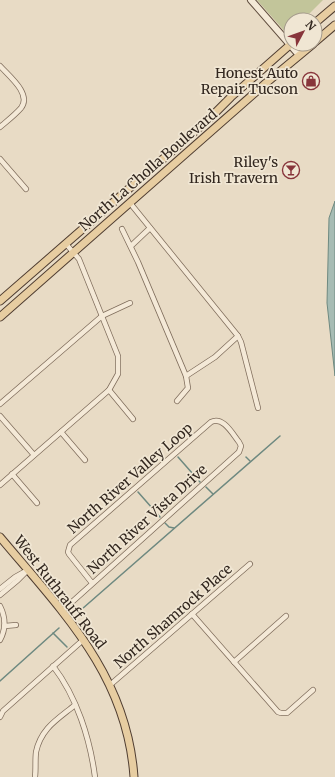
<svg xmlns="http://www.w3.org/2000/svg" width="335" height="777" viewBox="0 0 335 777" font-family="Merriweather,serif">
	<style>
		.green { fill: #c2c59a }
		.water { fill: #a6bcb4; stroke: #6e8980 }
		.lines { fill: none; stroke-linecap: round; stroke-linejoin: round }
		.stream { stroke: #6e8980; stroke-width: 1.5 }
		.street-casing { stroke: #806e5d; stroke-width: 6 }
		.secondary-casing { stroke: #624f40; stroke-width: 8 }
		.primary-casing { stroke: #4f3d31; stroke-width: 9 }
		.street { stroke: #f4e9d7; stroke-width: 4.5 }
		.secondary { stroke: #f4e9d7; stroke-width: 6 }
		.primary { stroke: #e7cda1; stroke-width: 7 }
		.labels { text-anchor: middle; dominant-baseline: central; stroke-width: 3.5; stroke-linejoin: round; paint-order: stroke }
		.poi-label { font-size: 14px; fill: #32271f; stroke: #f0e6d3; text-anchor: end }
		.street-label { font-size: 14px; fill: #32271f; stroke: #f0e6d3 }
	</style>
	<rect width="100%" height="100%" fill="#e8dbc5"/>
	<path class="green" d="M257,0H323L303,20H291V32L288,35Z"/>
	<path class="water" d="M335,201V376L327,303L329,218Z"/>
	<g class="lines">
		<g class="stream">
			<path d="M178,457L200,482"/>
			<path d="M246,457L250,461"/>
			<path d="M206,487L213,494"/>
			<path d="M138,492L160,517"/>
			<path d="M165,523L169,527L174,528"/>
			<path d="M82,609L280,436"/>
			<path d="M53,633L67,647"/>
			<path d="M0,681L59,628"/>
		</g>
		<g class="street-casing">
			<g id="street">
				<path d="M0,66C9,76 32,94 21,108C15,115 7,121 0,127"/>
				<path d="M0,159L26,189"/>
				<path d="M130,203L238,336L241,342L258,408"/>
				<path d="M122,229L138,262L186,376L188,388L177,401"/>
				<path d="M131,246L150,228"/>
				<path d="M186,376L215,357L238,336"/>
				<path d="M109,390L133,419"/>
				<path d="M0,404L102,316L130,303"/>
				<path d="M0,416L34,455"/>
				<path d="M61,432L85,460"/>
				<path d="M12,474L37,503"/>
				<path d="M0,485L109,390L118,374V356L79,259L66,244"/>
				<path d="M0,589L15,577L24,572"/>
				<path d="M0,595L18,580L28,570"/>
				<path d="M0,606C6,618 6,629 0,640"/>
				<path d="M62,611L239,452L241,446L239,442C232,433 223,416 211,422L70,545L68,552L69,554L92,583"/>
				<path d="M192,614L278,712L281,713H287L313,690"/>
				<path d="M5,626L16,625"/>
				<path d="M234,662L286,616"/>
				<path d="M53,666C77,697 90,739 95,777"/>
				<path d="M110,685L250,564"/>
				<path d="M0,717L3,711L83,640"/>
				<path d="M35,777C36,769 35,760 36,752C41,728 58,719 75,705"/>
			</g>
		</g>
		<g class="secondary-casing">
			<path id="secondary" d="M251,0L299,55"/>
		</g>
		<g class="primary-casing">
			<g id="primary">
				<path d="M315,23L335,6"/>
				<path d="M315,42L335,25"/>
				<path d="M0,301L210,118L231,97L291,44"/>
				<path d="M0,317L266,83L313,44"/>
				<path d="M0,537C62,611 127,675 134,777"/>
			</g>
		</g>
		<use href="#street" class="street"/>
		<use href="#secondary" class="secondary"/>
		<use href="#primary" class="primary"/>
	</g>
	<defs>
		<g id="shop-ring" transform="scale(0.9)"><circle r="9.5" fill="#f0e6d3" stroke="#88353b" stroke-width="1.5"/><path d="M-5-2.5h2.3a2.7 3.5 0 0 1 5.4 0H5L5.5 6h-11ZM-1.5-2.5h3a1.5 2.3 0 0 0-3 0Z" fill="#88353b"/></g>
		<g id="bar-ring" transform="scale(0.9)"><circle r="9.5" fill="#f0e6d3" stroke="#88353b" stroke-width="1.5"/><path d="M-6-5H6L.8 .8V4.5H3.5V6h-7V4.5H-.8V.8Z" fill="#88353b"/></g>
	</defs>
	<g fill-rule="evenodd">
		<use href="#shop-ring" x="311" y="81"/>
		<use href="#bar-ring" x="291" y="170"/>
	</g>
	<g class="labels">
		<g class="poi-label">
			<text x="298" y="73">Honest Auto<tspan x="298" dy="16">Repair Tucson</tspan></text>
			<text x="278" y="162">Riley's<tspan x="278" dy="16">Irish Travern</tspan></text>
		</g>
		<g class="street-label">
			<text transform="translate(148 170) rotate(-41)">North La Cholla Boulevard</text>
			<text transform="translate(130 478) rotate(-41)">North River Valley Loop</text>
			<text transform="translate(147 519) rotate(-42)">North River Vista Drive</text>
			<text transform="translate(60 592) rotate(52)">West Ruthrauff Road</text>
			<text transform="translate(173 616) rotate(-41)">North Shamrock Place</text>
		</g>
	</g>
	<g transform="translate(303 32) rotate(49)"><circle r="19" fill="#f0e6d3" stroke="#a49a8b"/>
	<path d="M0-3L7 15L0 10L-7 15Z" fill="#88353b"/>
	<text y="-6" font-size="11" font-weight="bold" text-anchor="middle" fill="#32271f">N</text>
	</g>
</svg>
